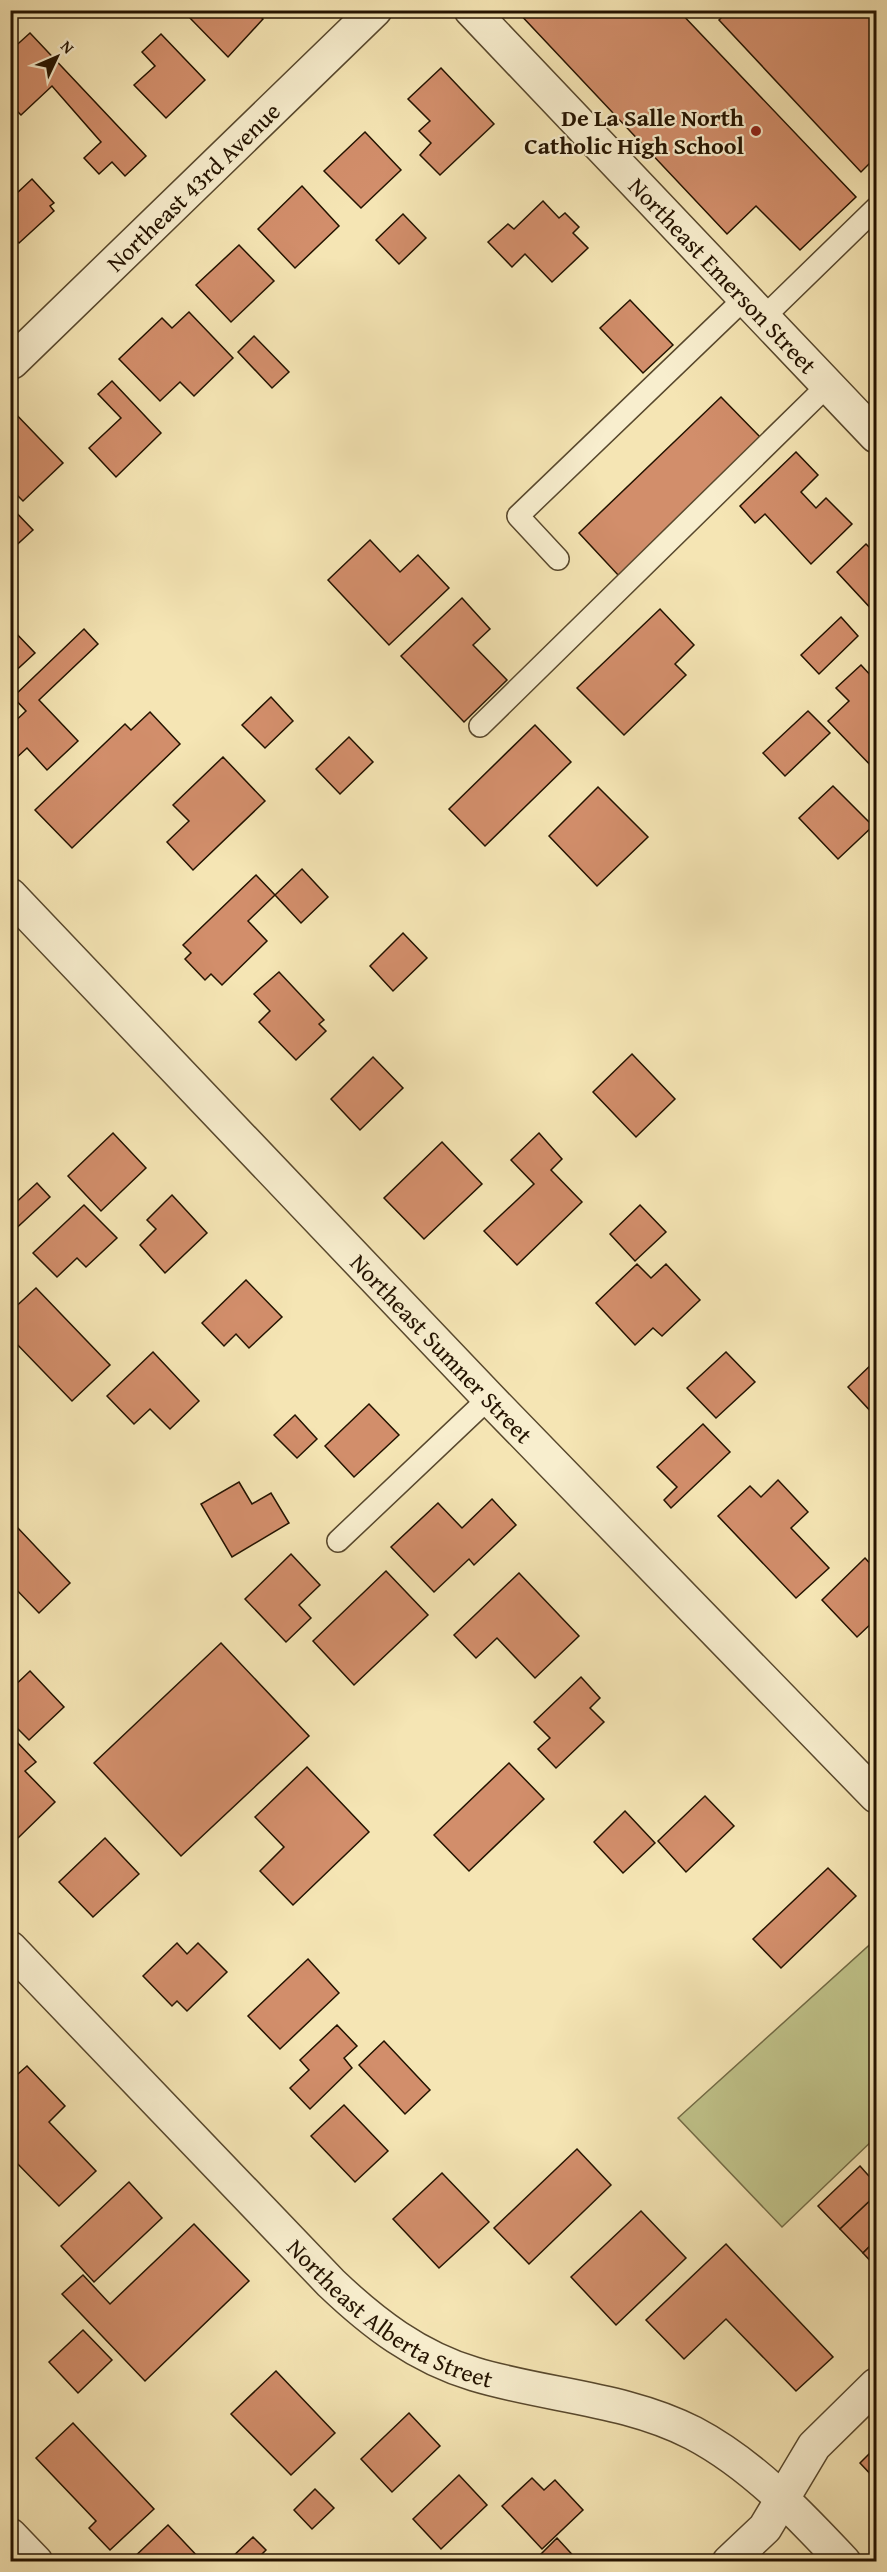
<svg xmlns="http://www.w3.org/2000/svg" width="887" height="2572" viewBox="0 0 887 2572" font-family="'Gentium Book Plus',serif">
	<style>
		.green { fill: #c0c38a; stroke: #726b45; stroke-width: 1.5 }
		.building { fill: #d28e6b; stroke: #241300; stroke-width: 1.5 }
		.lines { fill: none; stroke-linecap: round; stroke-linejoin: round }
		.service-casing { stroke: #58482d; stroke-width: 24 }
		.minor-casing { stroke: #58482d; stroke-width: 36 }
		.service { stroke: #f8eece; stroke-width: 21 }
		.minor { stroke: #f8eece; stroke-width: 33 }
		.poi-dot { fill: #8f2418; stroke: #f8eece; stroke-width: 2 }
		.labels { text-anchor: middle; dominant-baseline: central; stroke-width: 4.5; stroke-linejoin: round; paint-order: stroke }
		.poi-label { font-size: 24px; font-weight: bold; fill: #241300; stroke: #f8eece; text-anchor: end }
		.street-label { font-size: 24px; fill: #241300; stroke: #f8eece }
	</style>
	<rect width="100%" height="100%" fill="#f5e5b4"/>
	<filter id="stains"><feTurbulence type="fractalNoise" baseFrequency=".00333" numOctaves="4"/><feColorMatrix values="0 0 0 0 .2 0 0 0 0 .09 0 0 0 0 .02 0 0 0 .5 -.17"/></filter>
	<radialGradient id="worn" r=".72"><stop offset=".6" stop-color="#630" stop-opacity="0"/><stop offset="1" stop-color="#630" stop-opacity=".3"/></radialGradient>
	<path class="green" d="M876,1939V2137L782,2227L678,2118Z"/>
	<g class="building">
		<path d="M191,10H255L263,19L228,57L187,15Z"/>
		<path d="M516,10H678L856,197L800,250L756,206L727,234Z"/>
		<path d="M729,10H876V157L861,172L719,20Z"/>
		<path d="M30,33L146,156L125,176L112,162L99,174L84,158L101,142L52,86L21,115L10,104V51Z"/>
		<path d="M161,34L205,80L166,118L134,85L155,66L142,52Z"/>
		<path d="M441,68L494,124L440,175L420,155L431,143L419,131L430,121L408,99Z"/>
		<path d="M365,132L401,170L361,208L324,171Z"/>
		<path d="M32,179L54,203L50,206L54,211L19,243L10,234V187L17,193Z"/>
		<path d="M302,186L339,226L295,268L258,229Z"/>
		<path d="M543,201L559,218L565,213L579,227L573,233L588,248L552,282L525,254L512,267L488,242L508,224L514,229Z"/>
		<path d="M403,214L426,238L399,264L376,240Z"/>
		<path d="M239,245L274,281L231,322L196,285Z"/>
		<path d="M630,300L673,345L643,373L600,328Z"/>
		<path d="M189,312L233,358L194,396L180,382L160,401L119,359L162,318L172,328Z"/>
		<path d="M254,336L289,372L272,388L238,352Z"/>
		<path d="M112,381L161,433L116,477L89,448L121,418L98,394Z"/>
		<path d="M721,397L762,439L619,576L579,533Z"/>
		<path d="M10,408L63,463L23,501L10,488Z"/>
		<path d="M796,452L818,475L801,492L816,508L826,498L852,524L811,564L765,514L755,523L740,506Z"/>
		<path d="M10,506L33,530L10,551Z"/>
		<path d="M370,540L400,572L418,555L449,588L389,645L328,580Z"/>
		<path d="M866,544L876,554V614L837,572Z"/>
		<path d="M462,598L490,629L473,645L507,680L464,722L401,656Z"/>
		<path d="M660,609L694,645L675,664L686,675L624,735L577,688Z"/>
		<path d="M841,617L858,636L819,674L801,655Z"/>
		<path d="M10,627L35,653L10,676Z"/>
		<path d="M84,629L98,644L39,700L78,741L47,770L27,748L15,759L10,755V726L26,711L13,697Z"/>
		<path d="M861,665L873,678L876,675V771L828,721L849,701L836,688Z"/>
		<path d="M271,697L293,721L265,748L242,725Z"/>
		<path d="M808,711L830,733L785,776L763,753Z"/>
		<path d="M150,712L180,744L72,848L35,810L125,724L131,730Z"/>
		<path d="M535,725L571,762L485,846L449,809Z"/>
		<path d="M349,737L373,762L340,794L316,769Z"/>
		<path d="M223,757L265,801L193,870L167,842L189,821L173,805Z"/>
		<path d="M833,786L873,826L838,859L799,818Z"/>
		<path d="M598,787L648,837L597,886L549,836Z"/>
		<path d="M302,869L328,897L301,923L275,895Z"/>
		<path d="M256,875L275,895L248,921L267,941L222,985L211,974L205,980L185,959L191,953L183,945Z"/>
		<path d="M403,933L427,958L393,991L370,966Z"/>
		<path d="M279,972L324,1020L319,1024L326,1031L296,1060L259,1022L270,1011L254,994Z"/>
		<path d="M632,1054L675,1099L636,1137L593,1092Z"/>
		<path d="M373,1057L403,1088L360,1130L331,1099Z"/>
		<path d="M113,1133L146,1168L101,1211L68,1176Z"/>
		<path d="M539,1133L562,1159L551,1170L582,1202L517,1265L484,1231L534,1184L511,1160Z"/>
		<path d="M442,1142L482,1184L424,1239L384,1198Z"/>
		<path d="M37,1183L50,1197L10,1234V1208Z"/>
		<path d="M172,1195L207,1233L165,1273L140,1245L156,1229L147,1220Z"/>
		<path d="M84,1205L117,1238L86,1267L77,1258L57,1277L33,1253Z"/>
		<path d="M640,1205L666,1232L635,1261L610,1234Z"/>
		<path d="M637,1264L651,1278L666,1264L700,1300L662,1336L653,1328L635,1345L596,1303Z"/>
		<path d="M246,1280L282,1317L249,1348L236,1334L224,1346L202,1323Z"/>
		<path d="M36,1288L110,1365L72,1401L10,1337V1312Z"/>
		<path d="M153,1352L199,1401L170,1429L150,1409L134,1424L107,1396Z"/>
		<path d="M726,1352L755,1382L716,1418L687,1388Z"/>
		<path d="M876,1360V1417L848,1387Z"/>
		<path d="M369,1404L399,1435L354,1477L325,1446Z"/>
		<path d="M295,1415L317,1439L297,1458L274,1435Z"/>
		<path d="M703,1424L730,1452L671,1508L664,1500L677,1487L657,1467Z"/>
		<path d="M778,1480L808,1512L791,1528L829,1568L796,1598L718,1516L750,1486L761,1497Z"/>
		<path d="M239,1482L252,1504L271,1493L289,1523L232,1557L201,1504Z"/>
		<path d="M492,1499L516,1525L474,1565L469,1559L434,1592L391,1547L438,1503L462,1528Z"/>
		<path d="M10,1524L15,1529L17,1527L70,1583L39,1613L10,1583Z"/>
		<path d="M291,1554L320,1585L299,1605L311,1618L286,1642L245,1599Z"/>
		<path d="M865,1558L876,1570V1619L857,1637L822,1600Z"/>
		<path d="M386,1571L428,1615L354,1685L313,1641Z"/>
		<path d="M519,1573L579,1636L535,1678L497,1638L476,1658L454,1635Z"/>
		<path d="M221,1643L309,1736L181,1856L94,1763Z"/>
		<path d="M30,1671L64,1707L29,1740L10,1721V1690Z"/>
		<path d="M581,1677L600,1698L590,1708L604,1722L556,1768L538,1749L550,1738L534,1722Z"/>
		<path d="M15,1740L36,1762L25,1771L55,1802L18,1838L10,1830V1744Z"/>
		<path d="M509,1763L544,1799L469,1871L434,1835Z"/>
		<path d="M307,1767L369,1832L293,1905L260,1871L284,1847L255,1817Z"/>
		<path d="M705,1796L734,1826L686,1872L658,1841Z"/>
		<path d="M625,1811L655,1843L623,1873L594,1842Z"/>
		<path d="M105,1838L139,1874L93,1917L59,1882Z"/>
		<path d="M828,1868L856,1896L781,1968L753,1939Z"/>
		<path d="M177,1943L187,1954L198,1943L227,1972L187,2011L177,2001L172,2006L143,1976Z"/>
		<path d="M308,1959L339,1993L280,2049L248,2016Z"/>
		<path d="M337,2025L357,2046L344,2058L352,2068L310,2109L290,2088L309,2070L300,2060Z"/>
		<path d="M384,2041L430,2090L405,2114L359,2065Z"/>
		<path d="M27,2066L65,2106L49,2122L96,2171L59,2206L10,2156V2081Z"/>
		<path d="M344,2105L388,2151L355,2182L311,2136Z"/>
		<path d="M577,2149L611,2185L529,2264L494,2228Z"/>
		<path d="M860,2166L876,2184V2195L840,2229L818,2206Z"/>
		<path d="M442,2173L489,2222L439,2268L393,2219Z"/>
		<path d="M129,2182L162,2218L94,2282L61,2246Z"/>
		<path d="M876,2195V2240L863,2253L840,2229Z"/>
		<path d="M641,2211L686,2258L616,2325L571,2277Z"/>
		<path d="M194,2224L249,2281L145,2381L62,2294L83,2275L110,2304Z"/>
		<path d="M876,2240V2267L863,2253Z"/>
		<path d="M726,2244L833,2357L796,2391L726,2319L684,2359L646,2320Z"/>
		<path d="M83,2330L112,2360L78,2393L49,2362Z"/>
		<path d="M276,2371L335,2433L291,2475L231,2414Z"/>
		<path d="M409,2413L440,2446L392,2492L361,2459Z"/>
		<path d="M73,2423L154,2509L110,2550L89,2528L96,2521L36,2458Z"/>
		<path d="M876,2447V2480L860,2463Z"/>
		<path d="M459,2475L487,2505L441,2549L413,2519Z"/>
		<path d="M532,2478L544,2490L555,2480L583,2510L542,2549L502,2506Z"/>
		<path d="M315,2489L334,2508L312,2529L294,2510Z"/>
		<path d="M168,2525L201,2560L129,2562Z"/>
		<path d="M253,2537L266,2550L254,2562H227Z"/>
		<path d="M557,2538L579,2562H533Z"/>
	</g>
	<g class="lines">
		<g class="service-casing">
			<g id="service">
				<path d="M763,318L876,208"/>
				<path d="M558,559L518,516L745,298"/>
				<path d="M480,726L828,385"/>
				<path d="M338,1541L489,1398"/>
			</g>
		</g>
		<g class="minor-casing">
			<g id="minor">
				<path id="s1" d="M471,10L876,436"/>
				<path id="s2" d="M12,362L375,10"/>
				<path id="s3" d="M10,895L489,1398L876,1796"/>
				<path id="s4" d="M10,1948L331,2283C373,2323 417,2357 474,2374C546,2396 625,2398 693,2433C752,2464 799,2514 844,2562"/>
				<path d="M10,2535L36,2562"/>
				<path d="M729,2562L765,2528L814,2446L876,2385"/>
			</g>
		</g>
		<use href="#service" class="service"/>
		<use href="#minor" class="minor"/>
	</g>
	<circle class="poi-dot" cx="756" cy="131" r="6"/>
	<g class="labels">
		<g class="poi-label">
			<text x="744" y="117">De La Salle North<tspan x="744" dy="28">Catholic High School</tspan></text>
		</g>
		<g class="street-label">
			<text stroke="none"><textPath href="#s2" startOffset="252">Northeast 43rd Avenue</textPath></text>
			<text stroke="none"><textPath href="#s1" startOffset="366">Northeast Emerson Street</textPath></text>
			<text stroke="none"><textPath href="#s3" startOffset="626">Northeast Sumner Street</textPath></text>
			<text stroke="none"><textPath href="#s4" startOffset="531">Northeast Alberta Street</textPath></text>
		</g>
	</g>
	<rect width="887" height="2572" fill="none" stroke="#f5e5b4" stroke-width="36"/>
	<rect x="12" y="12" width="863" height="2548" fill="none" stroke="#241300" stroke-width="3"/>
	<rect x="18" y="18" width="851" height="2536" fill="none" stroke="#241300" stroke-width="1.5"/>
	<g transform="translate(57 57) rotate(46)" stroke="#f8eece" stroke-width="4.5" paint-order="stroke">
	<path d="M0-4.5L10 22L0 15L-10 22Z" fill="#241300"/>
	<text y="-9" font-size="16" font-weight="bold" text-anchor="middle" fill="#241300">N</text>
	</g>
	<rect width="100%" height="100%" filter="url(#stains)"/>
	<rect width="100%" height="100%" fill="url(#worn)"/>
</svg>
